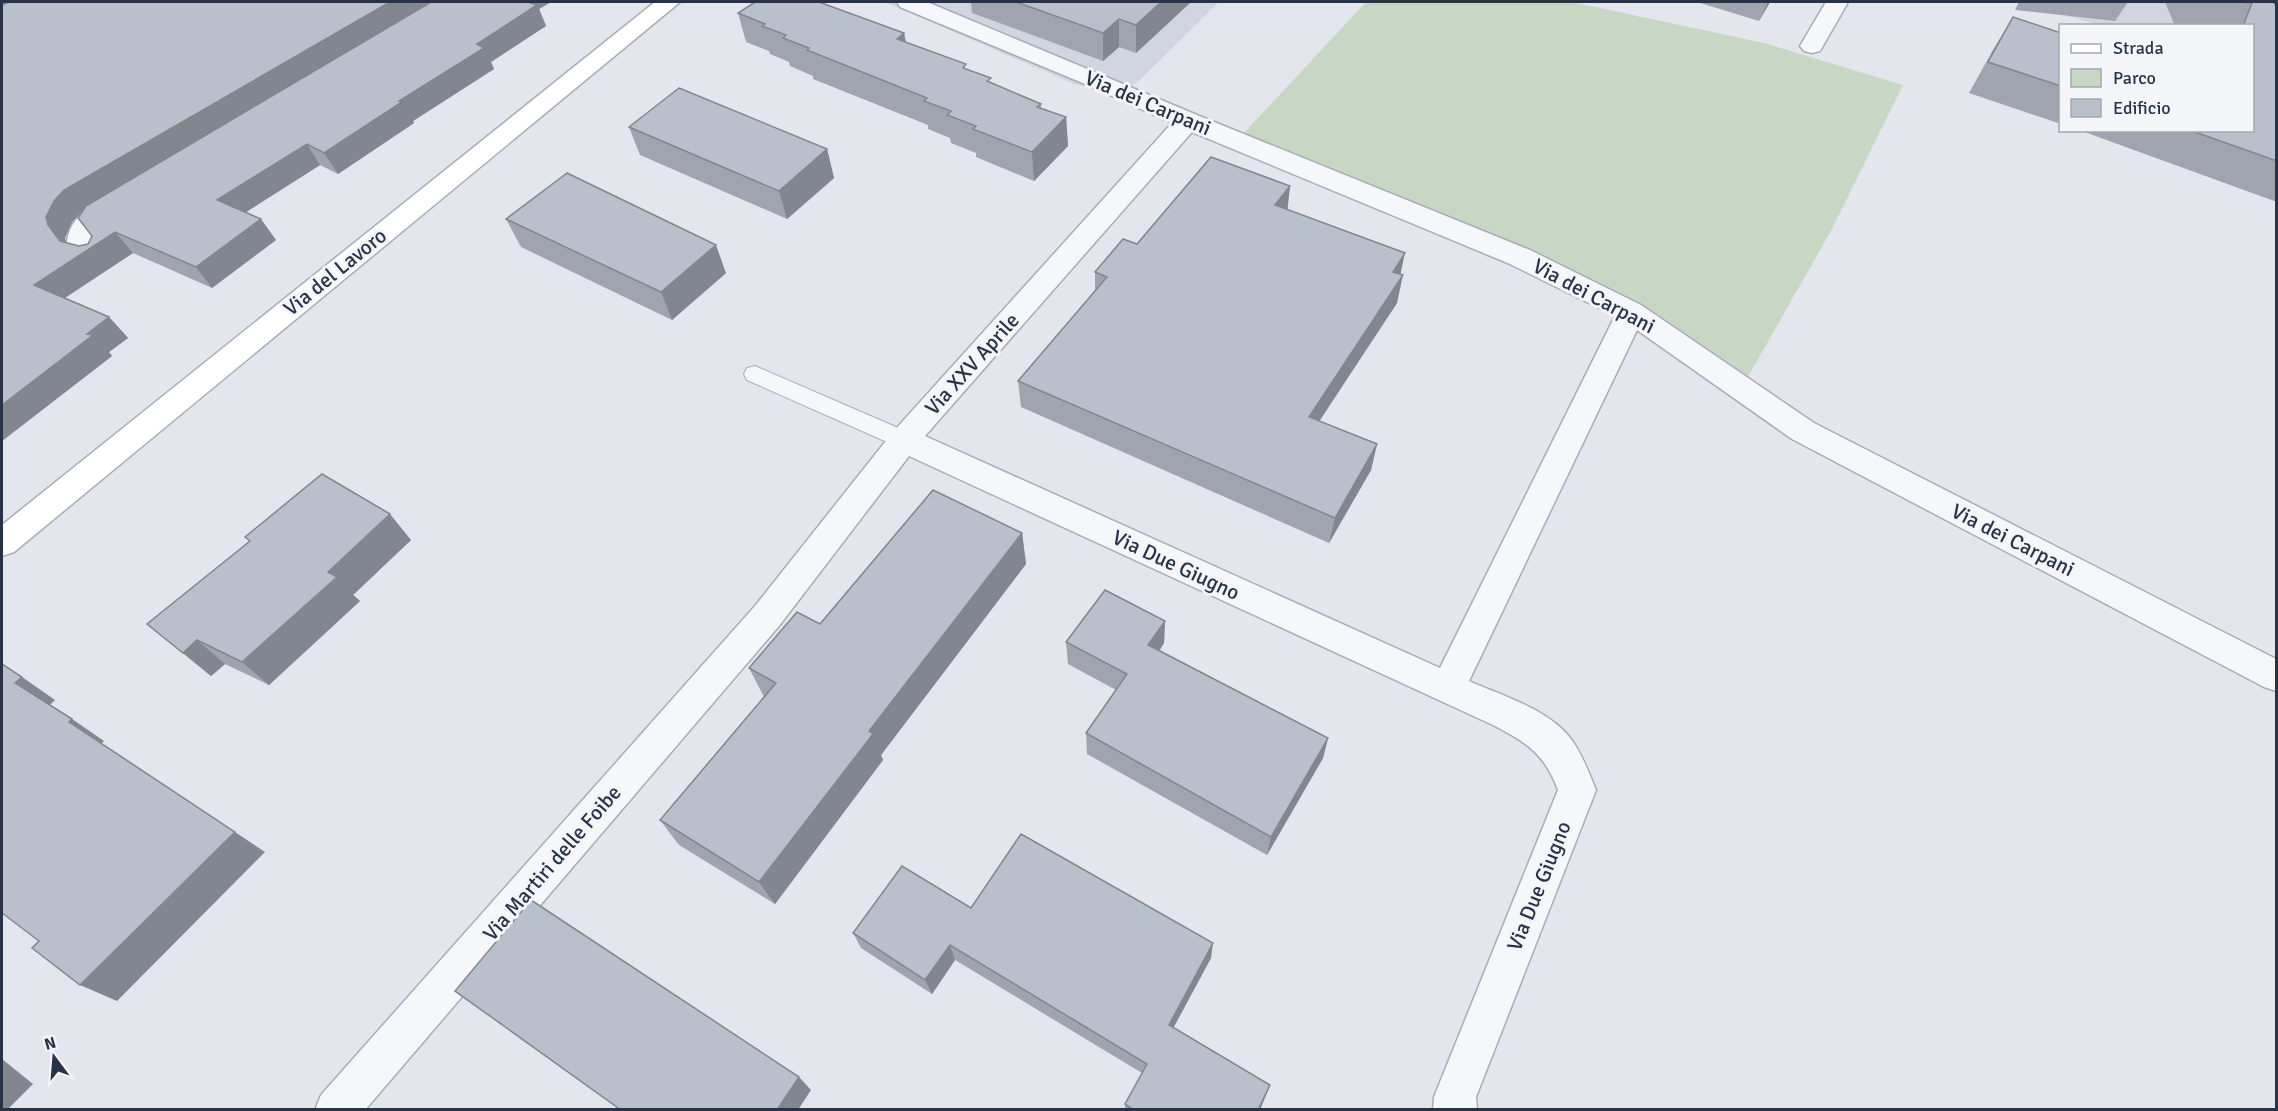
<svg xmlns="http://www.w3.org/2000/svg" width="2278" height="1111" viewBox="0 0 2278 1111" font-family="Signika,sans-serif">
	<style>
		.built { fill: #d0d5df }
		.green { fill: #c8d7c3 }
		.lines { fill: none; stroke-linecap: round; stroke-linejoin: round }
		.lane-casing { stroke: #a7adb7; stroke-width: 2 }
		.street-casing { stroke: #a7adb7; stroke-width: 3 }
		.secondary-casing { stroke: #a7adb7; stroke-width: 3 }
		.lane { fill: #f6f7fa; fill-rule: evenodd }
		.street { fill: #f6f7fa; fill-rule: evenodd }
		.secondary { fill: #fff; fill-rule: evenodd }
		.wall { fill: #9fa4af; fill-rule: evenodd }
		.shaded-wall { fill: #82868e }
		.building { fill: #b9bfcb; stroke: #82868e; stroke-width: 1.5 }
		.labels { text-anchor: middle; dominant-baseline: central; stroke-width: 6; stroke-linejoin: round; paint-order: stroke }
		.street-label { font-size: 21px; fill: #283347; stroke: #f3f5f9 }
	</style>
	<rect width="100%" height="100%" fill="#e3e6ec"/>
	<g class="built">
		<path d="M885,2H1219L1139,81L1129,87L1099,89L1074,84Z"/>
		<path d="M2022,2H2276V82L2252,26L2098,25Z"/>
	</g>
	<path class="green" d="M1366,2H1572L1764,43L1903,85L1832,229L1745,382L1608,298L1242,135Z"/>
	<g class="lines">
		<g class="lane-casing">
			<path id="lane" d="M755,366L912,434L916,440L912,446L904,449L896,446L747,380L744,374L747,368Z"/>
		</g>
		<g class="street-casing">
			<g id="street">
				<path d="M897,2H927L1197,115L1530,250L1641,305L1814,423L2276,659V691L2264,687L1792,439L1637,330L1469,681C1503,696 1548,709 1571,739C1582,754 1589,773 1596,790L1476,1097L1477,1110H1433L1434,1097L1558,790C1545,754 1526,742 1493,725L909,456L779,626L365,1110H315L321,1095L755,606L893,432L1172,123L1085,84L900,7ZM1192,132L1510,264L1615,316L1440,668L925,436Z"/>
				<path d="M1826,2H1848L1820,51L1812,53L1804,51L1800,46Z"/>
				<path d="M121,191L130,194L134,200C128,210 86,228 95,243C98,248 104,252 108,257L104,264C88,268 76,260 67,246C66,218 97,198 121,191Z"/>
			</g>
		</g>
		<g class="secondary-casing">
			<path id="secondary" d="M655,2H680L14,552L2,556V525Z"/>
		</g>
		<use href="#lane" class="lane"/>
		<use href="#street" class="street"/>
		<use href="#secondary" class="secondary"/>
	</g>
	<g class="wall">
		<path d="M2,2H551L539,9L546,26L491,62L494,69L413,121L414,123L338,174L320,165L246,212L276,240L212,288L133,253L65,298L109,317L128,338L109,352L112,356L2,441ZM82,212L92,236L88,244L79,246L66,243L65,238L72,222Z"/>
		<path d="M971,2H1191L1136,53L1119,47L1103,61L972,13Z"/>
		<path d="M1697,2H1770L1759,21Z"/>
		<path d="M2019,2H2128L2115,21L2015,10Z"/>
		<path d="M2165,2H2273L2277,7V202L2079,130H2253V26H2175Z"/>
		<path d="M738,13L904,33L906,42L967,69L991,83L1041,104V108L1066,117L1068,146L1034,181L976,157V153L951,143L950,138L928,129V125L813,79V76L790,66L789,62L770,54L769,51L746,42Z"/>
		<path d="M2013,17L2061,33V124L1969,93L1994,48Z"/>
		<path d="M629,127L827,149L834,178L787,219L640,155Z"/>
		<path d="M1290,186L1287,210L1401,274L1397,303L1319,421L1377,444L1371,470L1329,543L1021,407L1018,381L1095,291V272Z"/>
		<path d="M506,219L726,273L672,320L521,247Z"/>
		<path d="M1022,533L1026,564L881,755L883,760L775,904L679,845L660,820L764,697L749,668L820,624Z"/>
		<path d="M245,537L411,540L353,595L360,601L269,685L225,664L211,676L147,624L250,542Z"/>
		<path d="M1165,621L1164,643L1160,650L1328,738L1323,758L1267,855L1087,754L1086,733L1116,690L1068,664L1066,642Z"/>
		<path d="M971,908L1211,958L1173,1027L1270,1085L1260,1110H1125V1104L1142,1073L955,960L932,994L861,948L853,933Z"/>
	</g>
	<g class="shaded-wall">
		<path d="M390,2H436L82,211L72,222L65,238L67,246L76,258L115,232L133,253L54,305L34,285L60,241L48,225L46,217L54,201L64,190Z"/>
		<path d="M518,2H551L539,9L546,26L491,62L494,69L413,121L414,123L338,174L324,153L399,101L477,44Z"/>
		<path d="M1161,2H1191L1136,53V25Z"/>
		<path d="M1768,2H1770L1759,21Z"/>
		<path d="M1119,19V47L1103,61V33Z"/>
		<path d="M904,33L909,62L897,39Z"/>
		<path d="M1066,117L1068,146L1034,181L1032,152Z"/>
		<path d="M307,144L320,165L232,221L217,200Z"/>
		<path d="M827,149L834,178L787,219L779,191Z"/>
		<path d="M1290,186L1287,214L1275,205Z"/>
		<path d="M261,219L276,240L212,288L196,267Z"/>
		<path d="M716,245L726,273L672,320L661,292Z"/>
		<path d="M1405,253L1399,281L1403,275L1397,303L1305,443L1309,417L1393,272Z"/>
		<path d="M109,317L128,338L109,352L112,356L2,441V405L87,334Z"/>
		<path d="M1377,444L1371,470L1329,543L1335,518Z"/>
		<path d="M390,514L411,540L353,595L360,601L269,685L242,662L328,572Z"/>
		<path d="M1022,533L1026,564L881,755L883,760L775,904L759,882L869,731Z"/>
		<path d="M1165,621L1164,643L1148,667V645Z"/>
		<path d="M197,640L225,664L211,676L183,653Z"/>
		<path d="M22,677L55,700L49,706L15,683Z"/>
		<path d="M72,719L104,741L101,744L69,722Z"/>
		<path d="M1328,738L1323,758L1267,855L1271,837Z"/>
		<path d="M235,832L265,852L117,1001L80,985Z"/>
		<path d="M1213,943L1211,958L1168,1038L1169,1025Z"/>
		<path d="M950,945L955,960L932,994L925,980Z"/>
		<path d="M2,1059L33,1084L7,1110H2Z"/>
		<path d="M799,1077L811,1090L798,1110H777Z"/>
		<path d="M1270,1085L1260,1110H1258Z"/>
	</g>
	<g class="building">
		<path d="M9,2H390L64,190L54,201L46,217L48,225L60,241L79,246L88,244L92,236L78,218L86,206L431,2H528L537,5L477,44L484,48L399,101L402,102L324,153L307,144L217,200L261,219L196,267L115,232L34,285L109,317L87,334L93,335L2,405V5Z"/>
		<path d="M755,2H819L904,33L897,39L966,64L963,68L991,78L987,81L1041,104L1037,107L1066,117L1032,152L973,129L976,126L947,115L951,111L924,101L927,98L807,50L809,48L783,38L786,35L762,26L765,24L738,13Z"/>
		<path d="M1016,2H1161L1136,25L1119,19L1103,33Z"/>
		<path d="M2237,2H2273L2277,7V161L2189,130H2253V26H2243L2252,3Z"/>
		<path d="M2013,17L2061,33V86L1988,62Z"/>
		<path d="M679,88L827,149L779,191L629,127Z"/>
		<path d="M1211,157L1290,186L1275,205L1405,253L1393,272L1403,275L1309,417L1377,444L1335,518L1018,381L1107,277L1095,272L1123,239L1137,244Z"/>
		<path d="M567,173L716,245L661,292L506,219Z"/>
		<path d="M322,474L390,514L328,572L337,577L242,662L197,640L183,653L147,624L250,541L245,537Z"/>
		<path d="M933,490L1022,533L869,731L873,734L759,882L660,820L776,683L749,668L797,612L820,624Z"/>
		<path d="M1105,590L1165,621L1148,645L1328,738L1271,837L1086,733L1127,674L1066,642Z"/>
		<path d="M2,664L22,677L15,683L72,719L69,722L235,832L80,985L32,948L39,941L2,913Z"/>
		<path d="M1021,834L1213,943L1169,1025L1270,1085L1258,1110H1134L1125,1104L1147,1064L950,945L925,980L853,933L902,866L971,908Z"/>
		<path d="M531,900L799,1077L777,1110H621L455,991Z"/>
	</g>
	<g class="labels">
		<g class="street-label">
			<text transform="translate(1148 103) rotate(23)">Via dei Carpani</text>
			<text transform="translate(335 272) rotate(-39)">Via del Lavoro</text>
			<text transform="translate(1594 296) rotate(28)">Via dei Carpani</text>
			<text transform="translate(972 364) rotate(-48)">Via XXV Aprile</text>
			<text transform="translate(2013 540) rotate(27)">Via dei Carpani</text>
			<text transform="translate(1176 565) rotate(25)">Via Due Giugno</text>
			<text transform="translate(552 863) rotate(-49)">Via Martiri delle Foibe</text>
			<text transform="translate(1539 886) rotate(-68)">Via Due Giugno</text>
		</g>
	</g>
	<rect width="2278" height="1111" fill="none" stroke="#283347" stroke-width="6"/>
	<rect x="2059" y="24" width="195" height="108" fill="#f3f5f9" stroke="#a2a7b2" stroke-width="1.5"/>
	<rect x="2071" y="44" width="30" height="9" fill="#ffffff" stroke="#a2a7b2" stroke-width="1.5"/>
	<text x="2113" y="54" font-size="18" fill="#283347">Strada</text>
	<rect x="2071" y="69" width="30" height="18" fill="#c8d7c3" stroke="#a2a7b2" stroke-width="1.5"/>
	<text x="2113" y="84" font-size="18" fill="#283347">Parco</text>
	<rect x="2071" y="99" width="30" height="18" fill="#b9bfcb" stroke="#a2a7b2" stroke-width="1.5"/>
	<text x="2113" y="114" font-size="18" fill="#283347">Edificio</text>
	<g transform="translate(54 1057) rotate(344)" stroke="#f3f5f9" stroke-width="4.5" paint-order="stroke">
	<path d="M0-4.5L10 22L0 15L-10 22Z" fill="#283347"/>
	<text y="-9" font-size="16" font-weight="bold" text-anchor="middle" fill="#283347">N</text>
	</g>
</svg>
